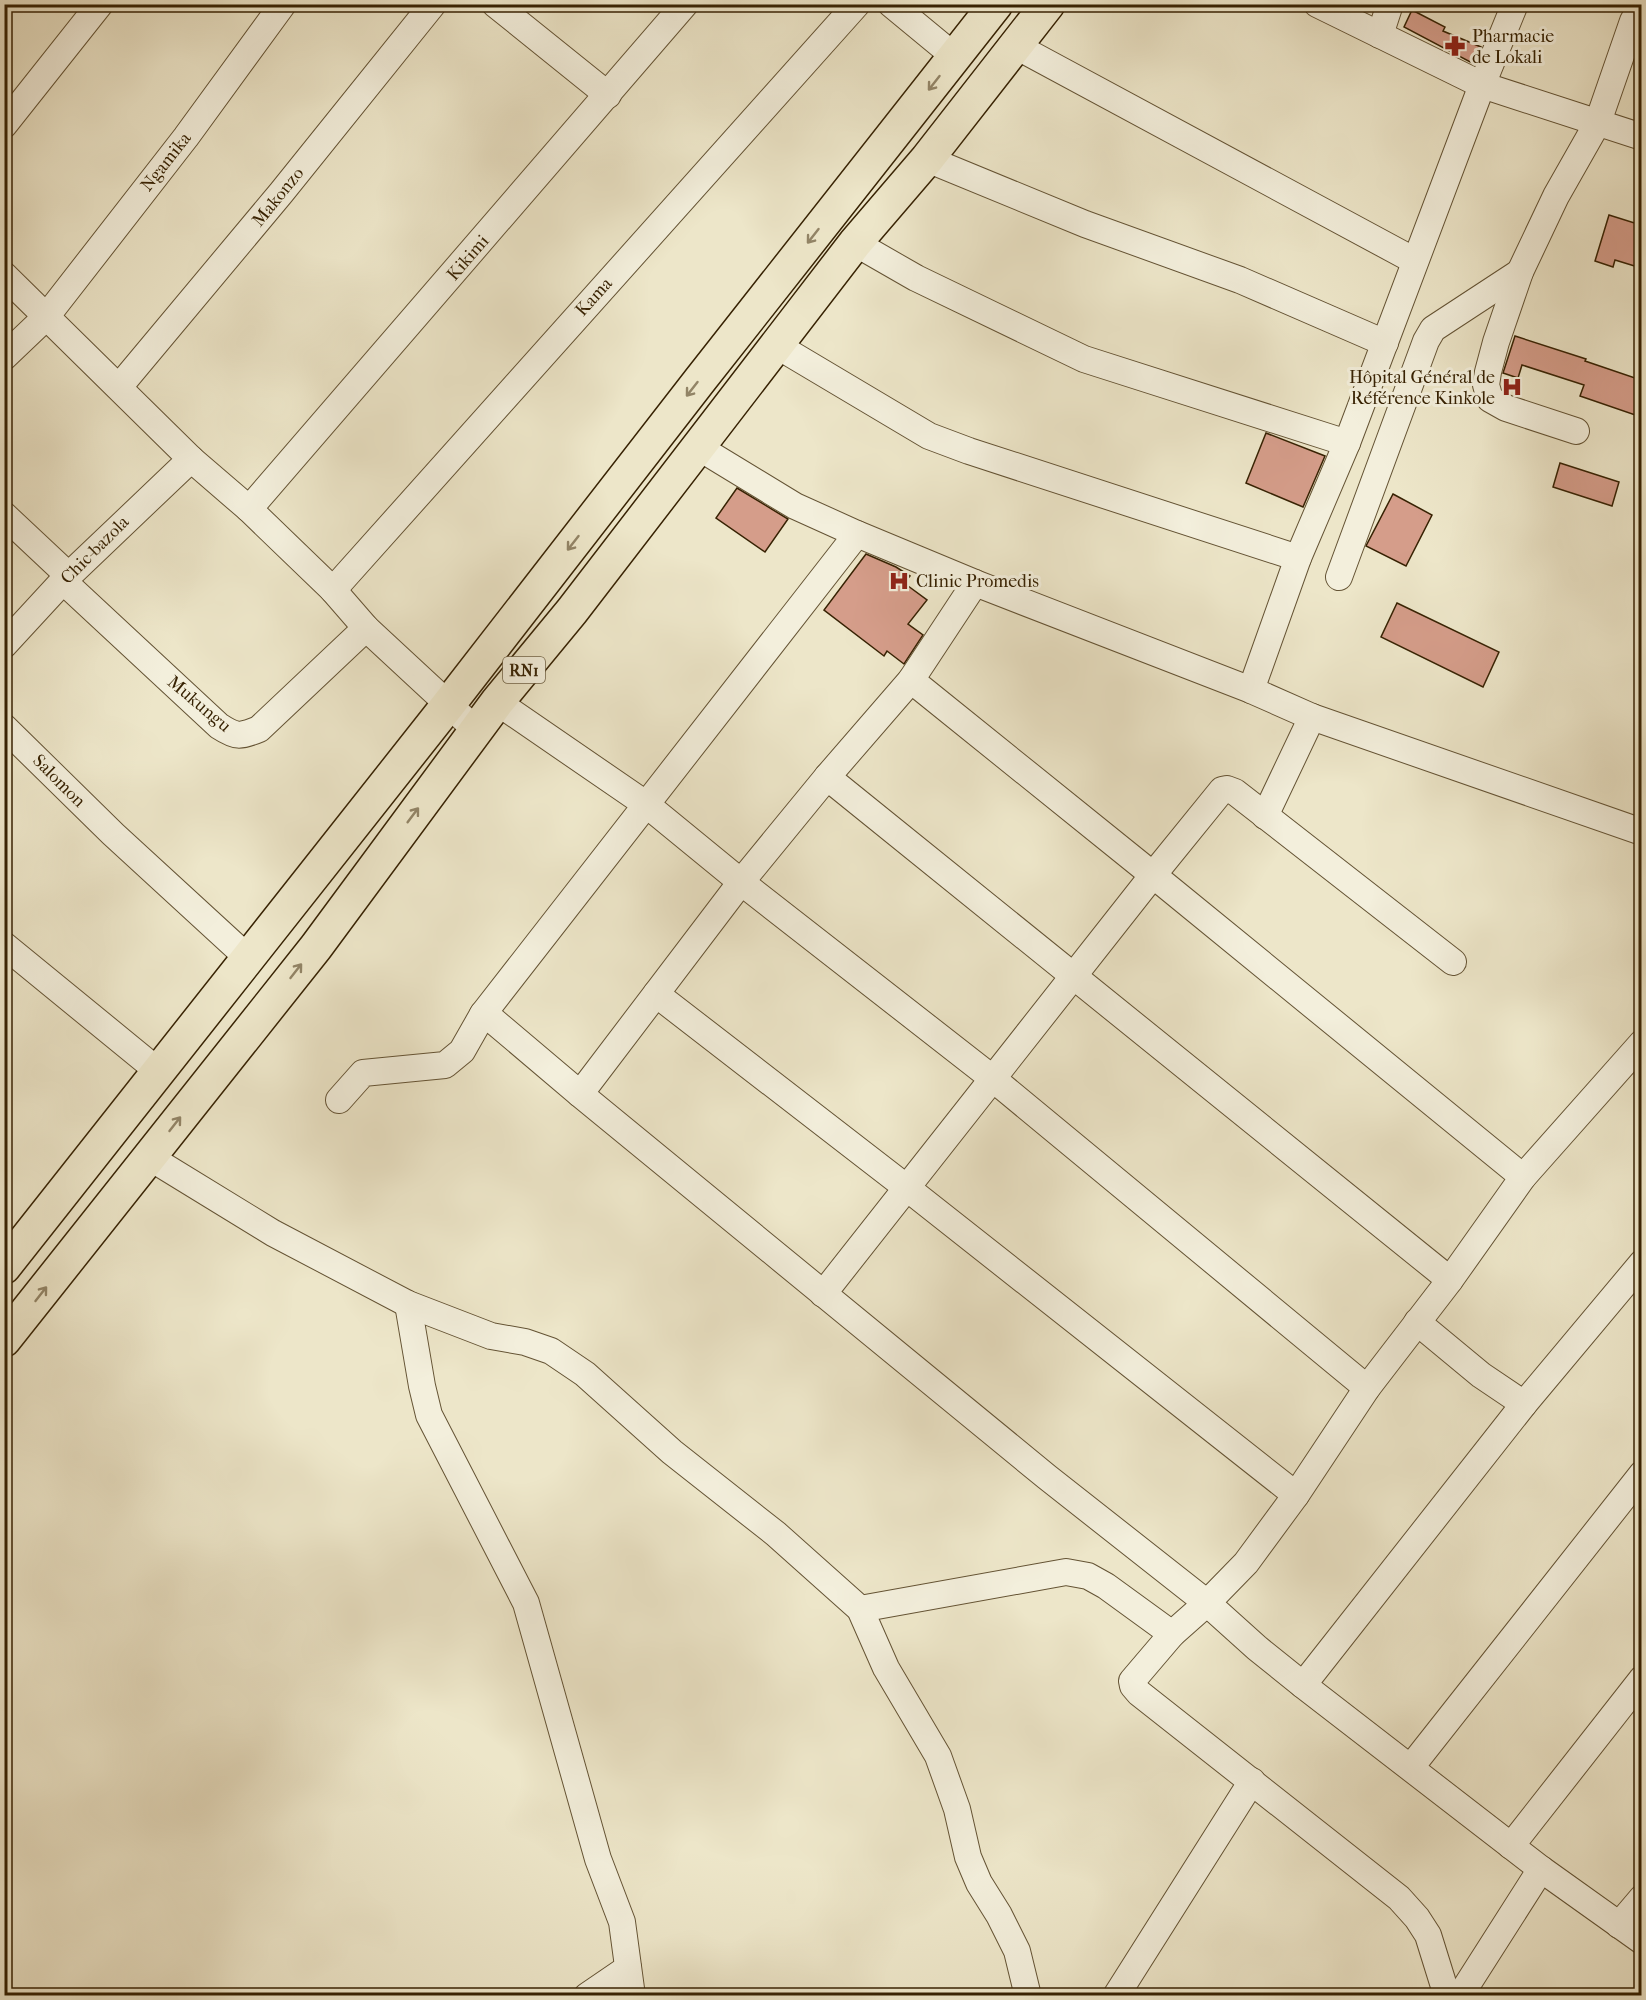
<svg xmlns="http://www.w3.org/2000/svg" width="1646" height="2000" viewBox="0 0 1646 2000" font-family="'IM FELL French Canon',serif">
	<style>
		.building { fill: #d59d8a; stroke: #372203; stroke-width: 1.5 }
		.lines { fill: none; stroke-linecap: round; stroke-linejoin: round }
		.minor-casing { stroke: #645334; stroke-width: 28 }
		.highway-casing { stroke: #372203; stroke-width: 36 }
		.minor { stroke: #f3efdc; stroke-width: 26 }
		.highway { stroke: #ede6c9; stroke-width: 33 }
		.oneway { stroke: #928466 }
		.labels { text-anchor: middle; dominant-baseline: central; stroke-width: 6; stroke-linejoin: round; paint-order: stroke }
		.shield { fill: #f3efdc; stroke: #6f6044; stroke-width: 1.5 }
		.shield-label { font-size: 16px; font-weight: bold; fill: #372203 }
		.poi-label { font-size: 18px; fill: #372203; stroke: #f3efdc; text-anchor: start }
		.street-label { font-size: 18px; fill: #372203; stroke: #f3efdc }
	</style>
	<rect width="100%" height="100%" fill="#ede6c9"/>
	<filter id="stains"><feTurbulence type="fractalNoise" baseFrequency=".00333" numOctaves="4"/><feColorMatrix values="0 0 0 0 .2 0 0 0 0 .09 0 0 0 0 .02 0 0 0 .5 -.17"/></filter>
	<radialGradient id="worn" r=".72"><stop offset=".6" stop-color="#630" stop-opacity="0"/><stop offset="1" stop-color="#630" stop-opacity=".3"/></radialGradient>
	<g class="building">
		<path d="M1412,10L1445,27L1443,31L1481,47L1474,64L1404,27Z"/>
		<path d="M1609,215L1641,225V268L1615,260L1613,267L1595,261Z"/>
		<path d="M1515,336L1586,359L1585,361L1641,380V417L1580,396L1584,385L1522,365L1518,378L1503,373Z"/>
		<path d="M1266,433L1325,456L1303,507L1246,483Z"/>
		<path d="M1560,463L1619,482L1612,506L1553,487Z"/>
		<path d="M737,488L788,519L765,552L716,518Z"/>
		<path d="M1393,494L1432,515L1406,566L1366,546Z"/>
		<path d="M866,554L896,567L910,576L904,583L927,600L908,624L923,635L904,664L887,651L884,656L824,610Z"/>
		<path d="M1397,603L1499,652L1483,687L1381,637Z"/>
	</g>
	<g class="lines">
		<g class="minor-casing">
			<g id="minor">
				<path d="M495,4L608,95"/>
				<path d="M891,4L954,56"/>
				<path d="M1317,4L1482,85L1642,137"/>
				<path d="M1380,35L1390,4"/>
				<path d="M1016,46L1415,261"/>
				<path d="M4,125L100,4"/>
				<path d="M927,159L1085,224L1240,280L1385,343"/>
				<path d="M855,243L916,278L1084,359L1347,443"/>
				<path d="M4,275L191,459L249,509L333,590L366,628L476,730"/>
				<path d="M776,345L929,436L969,451L1298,558"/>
				<path d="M4,357L46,317L186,137L283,4"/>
				<path d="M119,387L281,193L433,4"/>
				<path d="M1576,431L1506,408L1490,399L1486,385L1488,372L1496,342L1520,272L1556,196L1598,122L1633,21L1642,5"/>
				<path d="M698,447L795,506L857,534L975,583L1251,690L1312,717L1642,832"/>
				<path d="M249,509L685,4"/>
				<path d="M4,515L69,576"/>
				<path d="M1339,577L1426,341L1433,329L1520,272"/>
				<path d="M63,581L219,726C236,737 240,737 259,729L366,628"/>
				<path d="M333,590L857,4"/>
				<path d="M4,645L63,581L191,459"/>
				<path d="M911,680L1153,875L1523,1177"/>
				<path d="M1251,690L1298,558L1347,443L1482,85L1515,4"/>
				<path d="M497,702L647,805L741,882L992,1078L1367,1388"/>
				<path d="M4,727L113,834L248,958"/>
				<path d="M827,777L1450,1280"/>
				<path d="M1265,816L1312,717"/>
				<path d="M4,945L158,1071"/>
				<path d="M656,994L907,1188L1296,1495"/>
				<path d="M483,1014L857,534"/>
				<path d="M580,1094L741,882L827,777L911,680L975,583"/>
				<path d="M339,1100L363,1073L445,1065L462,1051L483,1014L489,1017L580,1094L1047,1477L1207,1603L1257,1648L1303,1685L1541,1869L1642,1941"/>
				<path d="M149,1157L273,1233L408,1304L491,1336L525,1342L551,1351L585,1374L672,1452L776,1534L860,1609L886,1668L938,1756L957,1809L968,1857L979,1883L999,1915L1017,1951L1028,1996"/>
				<path d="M823,1294L1153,875L1222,790L1227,789L1235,792L1453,962"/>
				<path d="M408,1304L422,1386L429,1415L526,1603L598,1859L622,1922L632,1996"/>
				<path d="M1417,1322L1481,1375L1524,1404"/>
				<path d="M860,1609L1066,1572L1088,1576L1106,1586L1172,1634"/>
				<path d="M1303,1685L1524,1404L1642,1263"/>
				<path d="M1411,1767L1642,1474"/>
				<path d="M1511,1846L1642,1679"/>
				<path d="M1619,1925L1642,1898"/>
				<path d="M587,1996L628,1968"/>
				<path d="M1116,1996L1252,1781"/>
				<path d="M1447,1996L1428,1935L1417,1918L1399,1898L1139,1693L1133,1686L1132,1681L1172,1634L1207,1603L1246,1563L1296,1495L1367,1388L1450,1280L1523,1177L1642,1043"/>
				<path d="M1460,1996L1541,1869"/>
			</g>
		</g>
		<g class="highway-casing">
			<g id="highway">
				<path d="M4,1267L448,705L700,380L996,4"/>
				<path d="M4,1340L316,947L497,702L572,611L855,243L927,159L1048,4"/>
			</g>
		</g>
		<use href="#minor" class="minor"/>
		<use href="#highway" class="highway"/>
	</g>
	<defs><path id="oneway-shaft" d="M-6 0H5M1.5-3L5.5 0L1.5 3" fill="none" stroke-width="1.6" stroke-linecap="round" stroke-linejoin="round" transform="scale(1.5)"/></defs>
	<g class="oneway">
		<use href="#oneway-shaft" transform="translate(934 83) rotate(128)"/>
		<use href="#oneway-shaft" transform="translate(813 236) rotate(128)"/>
		<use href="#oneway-shaft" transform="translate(692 389) rotate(128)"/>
		<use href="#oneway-shaft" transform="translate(573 543) rotate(128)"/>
		<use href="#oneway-shaft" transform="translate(413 815) rotate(-53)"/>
		<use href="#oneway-shaft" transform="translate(296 971) rotate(-52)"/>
		<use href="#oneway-shaft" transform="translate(175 1124) rotate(-52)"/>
		<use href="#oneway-shaft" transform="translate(41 1294) rotate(-52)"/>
	</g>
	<defs>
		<g id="pharmacy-bare" transform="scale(1.62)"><path d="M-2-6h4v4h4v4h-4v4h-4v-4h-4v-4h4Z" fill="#8f2418" stroke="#f3efdc" stroke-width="2.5" paint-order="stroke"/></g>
		<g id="hospital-bare" transform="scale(1.62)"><path d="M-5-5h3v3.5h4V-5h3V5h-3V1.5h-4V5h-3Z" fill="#8f2418" stroke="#f3efdc" stroke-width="2.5" paint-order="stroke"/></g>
	</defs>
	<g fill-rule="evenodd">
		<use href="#pharmacy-bare" x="1455" y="46"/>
		<use href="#hospital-bare" x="1512" y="387"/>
		<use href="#hospital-bare" x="899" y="581"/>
	</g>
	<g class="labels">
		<rect class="shield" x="503" y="657" width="42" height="26" rx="4.5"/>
		<g class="shield-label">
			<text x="524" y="670">RN1</text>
		</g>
		<g class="poi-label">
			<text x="1472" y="36">Pharmacie<tspan x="1472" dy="21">de Lokali</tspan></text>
			<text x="1495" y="377" text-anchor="end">Hôpital Général de<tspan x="1495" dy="21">Référence Kinkole</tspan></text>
			<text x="916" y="581">Clinic Promedis</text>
		</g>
		<g class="street-label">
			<text transform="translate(166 162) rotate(-52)">Ngamika</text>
			<text transform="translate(278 197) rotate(-51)">Makonzo</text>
			<text transform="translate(468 258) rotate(-49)">Kikimi</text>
			<text transform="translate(594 297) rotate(-48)">Kama</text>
			<text transform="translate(95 550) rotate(-45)">Chic-bazola</text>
			<text transform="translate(199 704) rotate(40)">Mukungu</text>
			<text transform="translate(59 781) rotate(45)">Salomon</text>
		</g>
	</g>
	<rect width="1646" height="2000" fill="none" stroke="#ede6c9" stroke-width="24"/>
	<rect x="6" y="6" width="1634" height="1988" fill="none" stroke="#372203" stroke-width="3"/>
	<rect x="12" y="12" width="1622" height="1976" fill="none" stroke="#372203" stroke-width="1.5"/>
	<rect width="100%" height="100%" filter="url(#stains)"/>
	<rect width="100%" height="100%" fill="url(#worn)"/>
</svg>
